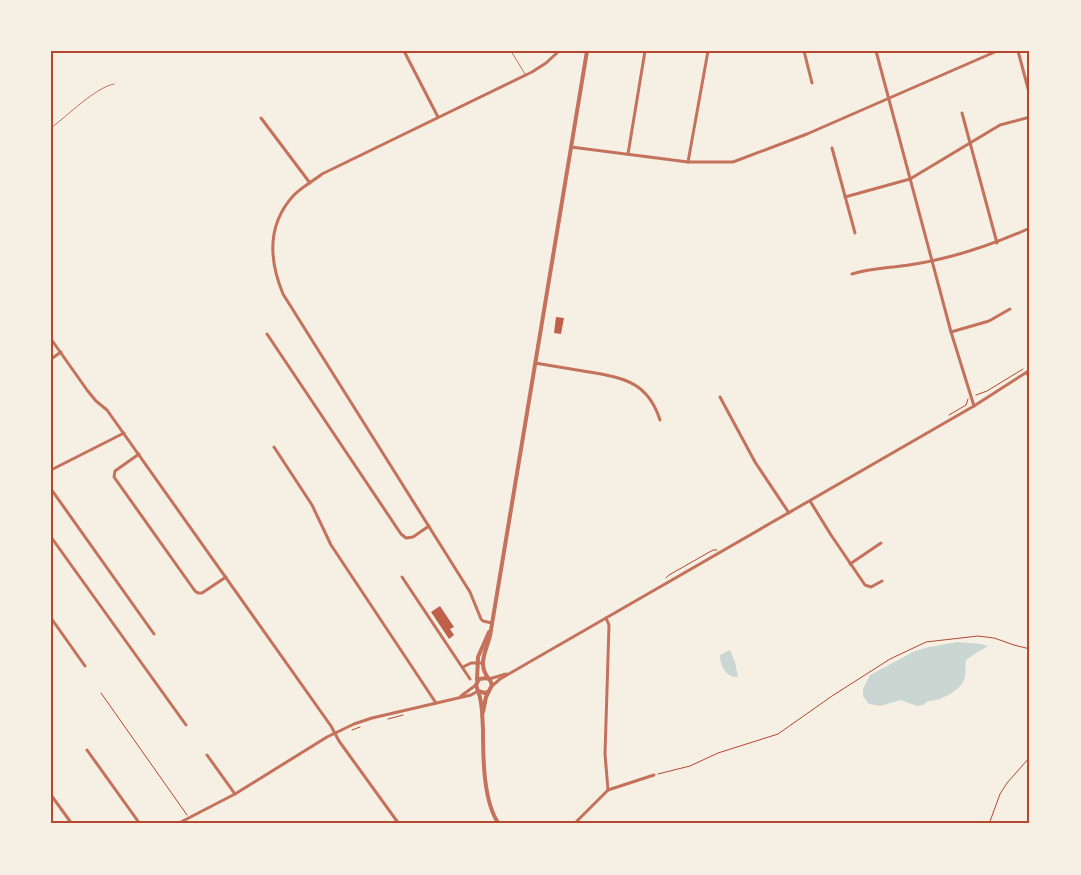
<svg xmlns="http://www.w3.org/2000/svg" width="1081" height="875" viewBox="0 0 1081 875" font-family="'Nunito Sans',sans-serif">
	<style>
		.water { fill: #c9d6d2 }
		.building { fill: #bf614a }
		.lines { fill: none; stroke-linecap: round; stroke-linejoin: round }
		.path { stroke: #b5482f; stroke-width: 1 }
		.service { stroke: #c5725c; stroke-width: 1 }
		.minor { stroke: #c5725c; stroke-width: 3 }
		.tertiary { stroke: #c5725c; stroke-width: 4 }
		.neatline { fill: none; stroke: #b5482f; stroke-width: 2 }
	</style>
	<rect width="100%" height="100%" fill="#f6efe4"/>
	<g class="water">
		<path d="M958,642L981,644L988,646L976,653L966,660C965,666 966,672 965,677C961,691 941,701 928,701L923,705L917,706L901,700L880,706L869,704L863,696V689L870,675L915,651L929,647Z"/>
		<path d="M730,650L735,662L738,677C726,678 720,666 720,655Z"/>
	</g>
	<g class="building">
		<path d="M556,317L564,318L561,334L554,333Z"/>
		<path d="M440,606L454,627L450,629L454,635L449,639L431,612Z"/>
	</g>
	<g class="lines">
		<g class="path">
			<path d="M976,395L987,391L1023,369"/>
			<path d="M949,415L966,405L968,399"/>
			<path d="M666,578L669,575L713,550H717"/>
			<path d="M101,693L187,815"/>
			<path d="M388,719L403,715"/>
			<path d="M352,730L360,727"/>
			<path d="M658,774L690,766L718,753L778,734L832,696L890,659L926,642L978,636L994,638L1014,645L1030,649"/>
			<path d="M989,824L1000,794L1007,783L1030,757"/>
		</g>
		<g class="service">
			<path d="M511,51L525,74"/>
			<path d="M51,128C67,116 96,87 114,84"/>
		</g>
		<g class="minor">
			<path d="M404,51L438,117"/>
			<path d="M804,51L812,83"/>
			<path d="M876,51L951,332L974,406"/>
			<path d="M1018,51L1030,96"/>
			<path d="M962,113L997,243"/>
			<path d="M261,118L310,183"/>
			<path d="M571,147L688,162H733L807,134L997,51"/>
			<path d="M832,148L855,233"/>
			<path d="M628,154L645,51"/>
			<path d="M688,162L708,51"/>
			<path d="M845,197L910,179L1000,125L1030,117"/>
			<path d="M852,274C871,268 890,268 909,265C950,259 992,245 1030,228"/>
			<path d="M951,332L989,321L1010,309"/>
			<path d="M267,334L401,534L406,538L413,537L429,526"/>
			<path d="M51,339L87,390L96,401L107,410L331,726L339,741L399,824"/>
			<path d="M51,359L61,352"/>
			<path d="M535,363C553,366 571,369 589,372C624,378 648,382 660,420"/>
			<path d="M1026,373L1030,376"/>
			<path d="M720,397L755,462L789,513"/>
			<path d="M274,447L312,505L331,545L436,703"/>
			<path d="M139,454L115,471L114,477L195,591L198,593H202L226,577"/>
			<path d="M51,470L124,433"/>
			<path d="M51,489L154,634"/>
			<path d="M810,501L831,535L865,585L871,587L882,581"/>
			<path d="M51,537L186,725"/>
			<path d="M850,564L881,543"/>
			<path d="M402,577L470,679"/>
			<path d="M51,618L85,666"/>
			<path d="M606,618L609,625L605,754L608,790"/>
			<path d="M492,623L483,621L481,619L470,592L283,294C269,260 267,224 294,195C302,187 313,181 322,174L532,72L546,63L559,51"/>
			<path d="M463,667L471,663H483"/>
			<path d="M489,679L506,674"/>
			<path d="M492,686L500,679L974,406L1030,370"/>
			<path d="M461,696L476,685"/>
			<path d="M87,750L140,824"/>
			<path d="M207,755L235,794"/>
			<path d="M51,795L72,824"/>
			<path d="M177,824L235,794L327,737L354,724L372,718L471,695L478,691"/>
			<path d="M574,824L608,790L654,775"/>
		</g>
		<g class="tertiary">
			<path d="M489,679C477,665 486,651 490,636L587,51"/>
			<path d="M477,680L478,657L489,632"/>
			<path d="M478,691C483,703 482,717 483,729C483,756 483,802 499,824"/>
			<path d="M483,712L486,697L492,685L490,680L487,678L479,679L476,685L478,691L485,693L489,691"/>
		</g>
	</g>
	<rect width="1081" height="875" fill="none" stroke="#f6efe4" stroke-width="105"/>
	<rect x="52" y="52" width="976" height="770" class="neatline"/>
</svg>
